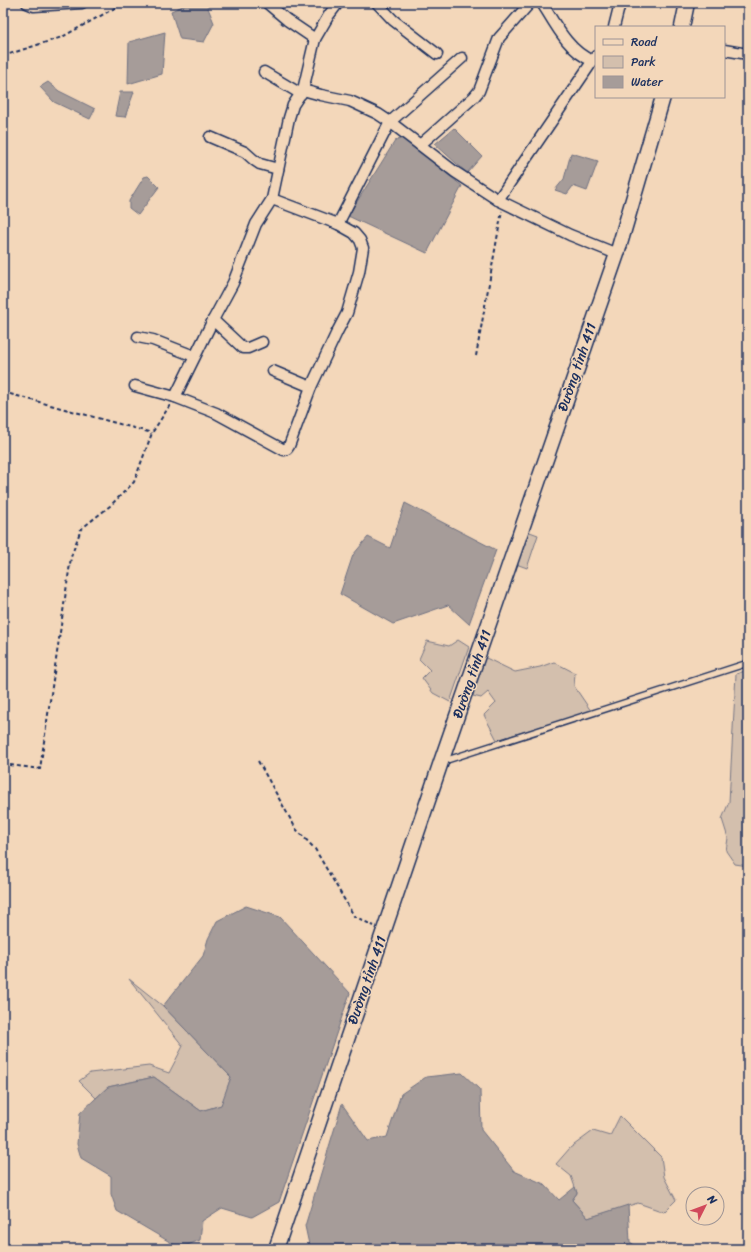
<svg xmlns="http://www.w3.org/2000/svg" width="751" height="1252" viewBox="0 0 751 1252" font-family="Sriracha,sans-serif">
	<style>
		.green { fill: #d3bfad; stroke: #777786 }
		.water { fill: #a69c99; stroke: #6e7081 }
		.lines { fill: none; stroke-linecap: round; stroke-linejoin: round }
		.lane-casing { stroke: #1b2f5e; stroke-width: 8 }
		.street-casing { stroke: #1b2f5e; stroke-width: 13 }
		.secondary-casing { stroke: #1b2f5e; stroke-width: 17 }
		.path { stroke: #1b2f5e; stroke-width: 2; stroke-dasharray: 4 3; stroke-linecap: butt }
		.lane { stroke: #f3d7ba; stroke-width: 5 }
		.street { stroke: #f3d7ba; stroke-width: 10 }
		.secondary { stroke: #f3d7ba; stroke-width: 14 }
		.labels { text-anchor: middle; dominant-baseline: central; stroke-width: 3; stroke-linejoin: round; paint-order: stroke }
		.street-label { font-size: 14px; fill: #1b2f5e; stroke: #f3d7ba }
	</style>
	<rect width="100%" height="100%" fill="#f3d7ba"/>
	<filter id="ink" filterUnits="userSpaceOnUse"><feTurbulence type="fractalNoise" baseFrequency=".025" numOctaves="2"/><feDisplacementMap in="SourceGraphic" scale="8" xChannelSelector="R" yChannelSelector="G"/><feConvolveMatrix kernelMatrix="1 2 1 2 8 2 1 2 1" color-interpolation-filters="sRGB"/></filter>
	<g filter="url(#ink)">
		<g class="green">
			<path d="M527,531L538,535L527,568L516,564Z"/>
			<path d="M458,640L469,647L450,702L433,693L422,678L430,670L419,659L427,641L449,646Z"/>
			<path d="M484,657L515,672L540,667L554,662L575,673L574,686L591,711L497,740L484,715L496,703L488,692L481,698L473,696Z"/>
			<path d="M748,670V866L735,864L726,851L728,838L722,819L729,802L736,674Z"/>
			<path d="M129,979L163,1006L231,1077L222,1105L201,1111L154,1077L108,1087L96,1098L79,1081L90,1073L149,1066L169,1073L183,1046Z"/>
			<path d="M620,1116L661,1157L664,1177L676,1200L664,1212L638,1203L588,1218L572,1200L577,1193L571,1176L556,1164L570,1148L593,1131L610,1136Z"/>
		</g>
		<g class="water">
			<path d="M190,3H206L214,23L204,42L180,39L171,11Z"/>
			<path d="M165,32L162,74L128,84L129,42Z"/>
			<path d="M48,82L59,91L95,109L90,119L54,102L40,87Z"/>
			<path d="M120,92H134L125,117L115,116Z"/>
			<path d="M454,128L482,156L467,173L435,144Z"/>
			<path d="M403,138L462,186L427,253L348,216L395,141Z"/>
			<path d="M571,153L598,161L587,191L573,186L567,194L555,190L564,179Z"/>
			<path d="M148,176L159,187L138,215L129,208V201L144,177Z"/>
			<path d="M405,503L496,550L469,624L448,605L393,624L340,594L353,555L368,537L390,548Z"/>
			<path d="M246,906L280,917L350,993L279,1202L252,1217L222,1208L202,1221L200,1240L180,1248L117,1211L111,1194V1176L81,1158L77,1144L80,1113L108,1087L154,1077L201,1111L221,1105L231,1077L163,1006L203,956L208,939L217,921Z"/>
			<path d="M462,1073L480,1090L481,1130L514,1171L544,1184L559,1200L575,1187L577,1193L572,1200L588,1218L628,1205L630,1242L640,1249H399L388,1247L377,1249H310L305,1226L342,1104L368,1141L387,1137L401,1094L426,1077Z"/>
		</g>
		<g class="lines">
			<g class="lane-casing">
				<path id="lane" d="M444,761L748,663"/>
			</g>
			<g class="street-casing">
				<g id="street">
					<path d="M27,3L34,6L82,3"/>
					<path d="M267,3L287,20L315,39"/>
					<path d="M338,3L329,15L315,39L303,90L321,95L350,101L378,114L390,122L420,145L455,172L498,200L570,235L617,254"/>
					<path d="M377,3L393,20L437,54"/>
					<path d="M542,3C555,24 569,52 593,61"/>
					<path d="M614,27L620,3"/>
					<path d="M724,50L748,54"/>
					<path d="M264,72L301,94"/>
					<path d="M210,137L245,152L254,160L260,164L278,169"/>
					<path d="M420,145L474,97L479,91L499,38L530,3"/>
					<path d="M498,200L596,56"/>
					<path d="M338,224L390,122L462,58"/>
					<path d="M213,320L243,348H248L262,342"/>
					<path d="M138,337L153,340L194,356"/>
					<path d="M273,371L311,387"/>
					<path d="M135,386L175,397L216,413L284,450L287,449L289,446L311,387L337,332L347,313L359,272L363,248L360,240L354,233L338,224L272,199"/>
					<path d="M175,397L213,320L233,283L256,224L272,199L289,118L293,105L303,90"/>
				</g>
			</g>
			<g class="secondary-casing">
				<g id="secondary">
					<path d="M682,27L687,3"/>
					<path d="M276,1249L441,762L617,254L663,97"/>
				</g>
			</g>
			<g class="path">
				<path d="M3,56L62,37L122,4"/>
				<path d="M476,356L502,211"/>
				<path d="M3,392L152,433"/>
				<path d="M258,761L296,829L315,849L354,916L374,926"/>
				<path d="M3,764L40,769L71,557L81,529L110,506L134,482L152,433L170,405"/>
			</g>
			<use href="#lane" class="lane"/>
			<use href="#street" class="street"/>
			<use href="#secondary" class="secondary"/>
		</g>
	</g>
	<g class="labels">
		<g class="street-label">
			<text transform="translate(577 367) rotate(-71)">Đường tỉnh 411</text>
			<text transform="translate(472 674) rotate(-71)">Đường tỉnh 411</text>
			<text transform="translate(367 980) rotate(-71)">Đường tỉnh 411</text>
		</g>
	</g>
	<rect width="751" height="1252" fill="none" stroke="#f3d7ba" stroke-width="16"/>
	<rect x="8" y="8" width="735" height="1236" fill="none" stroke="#1b2f5e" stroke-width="1.5" filter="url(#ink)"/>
	<rect x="595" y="26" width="130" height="72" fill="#f3d7ba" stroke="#9d9495"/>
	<rect x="603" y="39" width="20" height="6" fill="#f3d7ba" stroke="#9d9495"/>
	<text x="631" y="46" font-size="12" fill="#1b2f5e">Road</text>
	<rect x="603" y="56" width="20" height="12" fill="#d3bfad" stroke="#9d9495"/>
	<text x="631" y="66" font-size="12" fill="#1b2f5e">Park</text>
	<rect x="603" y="76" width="20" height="12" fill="#a69c99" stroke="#9d9495"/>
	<text x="631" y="86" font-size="12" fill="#1b2f5e">Water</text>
	<g transform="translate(705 1206) rotate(48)"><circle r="19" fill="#f3d7ba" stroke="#9d9495"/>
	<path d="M0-3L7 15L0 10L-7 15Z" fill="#d1495b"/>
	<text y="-6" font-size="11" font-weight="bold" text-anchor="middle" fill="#1b2f5e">N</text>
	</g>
</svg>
